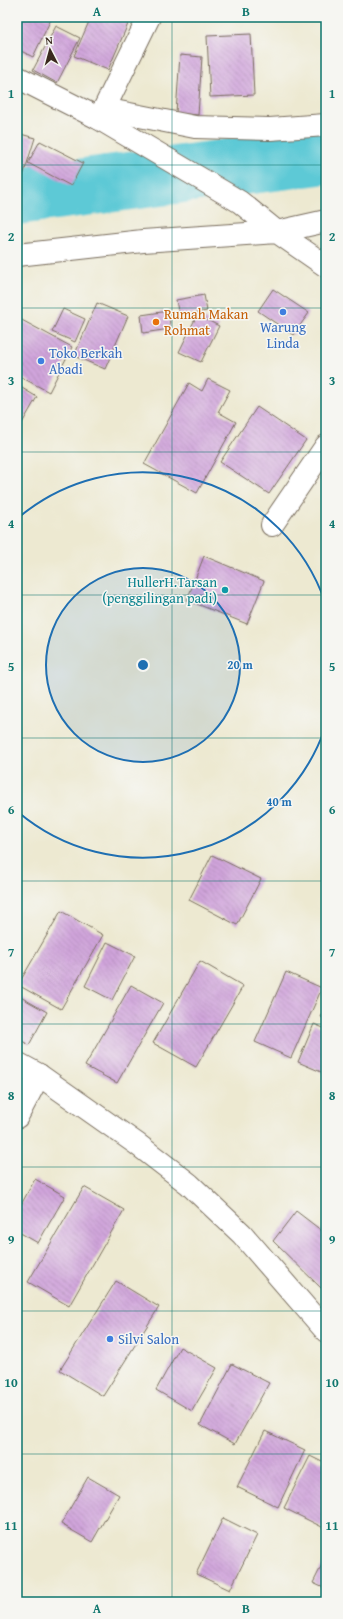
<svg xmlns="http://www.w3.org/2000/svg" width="343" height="1619" viewBox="0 0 343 1619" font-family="'Gentium Book Plus',serif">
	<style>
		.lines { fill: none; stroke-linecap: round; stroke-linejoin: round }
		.river { stroke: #5dc9d6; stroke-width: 58 }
		.building { fill: url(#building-back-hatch) }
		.minor-casing { stroke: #796d5d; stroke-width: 24 }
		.minor { stroke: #fff; stroke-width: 22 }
		.grid { fill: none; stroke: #0f766e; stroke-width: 1; stroke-opacity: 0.55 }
		.ring { fill: none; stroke: #1f6fb2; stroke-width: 2 }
		.shop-dot { fill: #3f7fe0; stroke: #f6f6f2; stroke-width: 1.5 }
		.food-dot { fill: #e8710a; stroke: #f6f6f2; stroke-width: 1.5 }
		.culture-dot { fill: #0f9aa8; stroke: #f6f6f2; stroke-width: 1.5 }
		.labels { text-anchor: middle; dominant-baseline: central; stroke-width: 3; stroke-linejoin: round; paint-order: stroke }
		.food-label { font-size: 14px; fill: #c56008; stroke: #f6f6f2; text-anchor: start }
		.shop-label { font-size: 14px; fill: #366cbe; stroke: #f6f6f2; text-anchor: start }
		.culture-label { font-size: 14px; fill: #0d838f; stroke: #f6f6f2; text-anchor: end }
		.centre { fill: #1f6fb2; stroke: #f6f6f2; stroke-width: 2 }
		.ring-label { font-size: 12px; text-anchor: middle; font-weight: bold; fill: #1f6fb2; stroke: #f6f6f2; stroke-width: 3; stroke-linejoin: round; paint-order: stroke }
		.neatline { fill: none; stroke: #0f766e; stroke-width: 1.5 }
		.grid-label { font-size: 13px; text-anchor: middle; font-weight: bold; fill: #0f766e }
	</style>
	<defs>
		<pattern id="building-back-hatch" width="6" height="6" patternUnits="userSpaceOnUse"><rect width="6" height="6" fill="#d0a4db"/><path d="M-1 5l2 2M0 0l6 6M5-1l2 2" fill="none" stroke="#aa86b1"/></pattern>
	</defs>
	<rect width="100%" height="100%" fill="#f6f6f2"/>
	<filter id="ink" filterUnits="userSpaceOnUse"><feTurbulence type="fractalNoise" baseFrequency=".025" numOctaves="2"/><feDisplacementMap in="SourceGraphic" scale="8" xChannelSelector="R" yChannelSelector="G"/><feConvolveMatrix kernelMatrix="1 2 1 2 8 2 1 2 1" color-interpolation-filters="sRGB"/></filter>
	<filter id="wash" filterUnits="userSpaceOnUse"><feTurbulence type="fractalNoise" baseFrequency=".012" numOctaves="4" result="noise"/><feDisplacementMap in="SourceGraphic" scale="16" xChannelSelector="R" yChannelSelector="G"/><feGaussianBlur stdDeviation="0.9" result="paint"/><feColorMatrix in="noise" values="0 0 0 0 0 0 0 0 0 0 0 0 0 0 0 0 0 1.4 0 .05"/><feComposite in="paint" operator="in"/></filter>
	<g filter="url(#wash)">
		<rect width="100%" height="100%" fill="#ede9d1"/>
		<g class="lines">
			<path class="river" d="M17,196L326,155"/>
		</g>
		<g id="blocks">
			<g class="building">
				<path d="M17,17H52L33,57L17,49Z"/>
				<path d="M91,17H131L108,70L74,56Z"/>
				<path d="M56,26L80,38L57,83L33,70Z"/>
				<path d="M251,34L254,95L210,97L207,36Z"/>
				<path d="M180,55L202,57L198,115L176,113Z"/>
				<path d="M17,133L35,138L18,192H17Z"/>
				<path d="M40,141L83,163L71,186L28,163Z"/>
				<path d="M273,289L309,313L293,335L258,311Z"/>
				<path d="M204,295L207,311L179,316L176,300Z"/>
				<path d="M97,303L128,316L105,369L74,356Z"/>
				<path d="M63,309L85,319L75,342L52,332Z"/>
				<path d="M169,311L170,329L143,333L141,315Z"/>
				<path d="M197,315L219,326L201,362L179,352Z"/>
				<path d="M18,318L72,347L49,392L17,375Z"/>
				<path d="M208,379L230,390L218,412L236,422L197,493L144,464L189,383L202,391Z"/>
				<path d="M17,385L37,397L17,432Z"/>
				<path d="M257,407L306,440L269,494L220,462Z"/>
				<path d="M204,556L264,581L247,624L187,600Z"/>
				<path d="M212,855L261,879L237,925L189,900Z"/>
				<path d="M61,911L103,935L61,1009L18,985Z"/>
				<path d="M107,942L135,956L112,1000L85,986Z"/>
				<path d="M200,961L243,986L196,1067L153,1043Z"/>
				<path d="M286,972L322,988L291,1058L255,1042Z"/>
				<path d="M131,985L163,1003L117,1083L85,1066Z"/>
				<path d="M17,995L47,1012L29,1045L17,1038Z"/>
				<path d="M326,1006V1020L321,1017Z"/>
				<path d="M314,1024L326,1029V1074L298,1062Z"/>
				<path d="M35,1179L65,1196L38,1243L17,1231V1212Z"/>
				<path d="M84,1187L124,1210L69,1306L28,1282Z"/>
				<path d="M296,1211L326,1234V1282L321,1288L273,1241Z"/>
				<path d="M116,1281L159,1307L103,1396L60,1370Z"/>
				<path d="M180,1347L217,1368L192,1411L156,1390Z"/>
				<path d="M232,1364L269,1383L235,1444L200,1425Z"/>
				<path d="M265,1431L305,1450L278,1507L237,1487Z"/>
				<path d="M310,1456L326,1464V1529L284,1508Z"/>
				<path d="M88,1477L119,1495L92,1542L61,1524Z"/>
				<path d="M223,1518L257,1535L230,1590L196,1574Z"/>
				<path d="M326,1557V1589L313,1583Z"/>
			</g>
		</g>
	</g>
	<g filter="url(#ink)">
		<use href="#blocks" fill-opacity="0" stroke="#796d5d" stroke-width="1"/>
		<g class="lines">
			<g class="minor-casing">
				<g id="minor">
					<path d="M17,77L98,118L240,202L277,232L326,221"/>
					<path d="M104,109L195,127L270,129L326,125"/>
					<path d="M98,118L104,109L149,17"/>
					<path d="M17,255L143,241L277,232L326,266"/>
					<path d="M272,525L326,446"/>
					<path d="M17,1063L39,1075L137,1144L189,1184L242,1234L326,1331"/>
					<path d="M17,1117L39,1075"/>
				</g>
			</g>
			<use href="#minor" class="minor"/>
		</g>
	</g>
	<path class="grid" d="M172,17V1602M17,165H326M17,308H326M17,452H326M17,595H326M17,738H326M17,881H326M17,1024H326M17,1167H326M17,1311H326M17,1454H326"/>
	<circle cx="143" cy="665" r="97" fill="#1f6fb2" fill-opacity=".12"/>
	<g class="ring">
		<circle cx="143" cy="665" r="97"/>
		<path d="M325 728A193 193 0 0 1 18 812M18 518A193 193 0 0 1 325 602"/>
	</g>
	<g class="shop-dot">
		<circle cx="283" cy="312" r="4"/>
		<circle cx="41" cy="361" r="4"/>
		<circle cx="110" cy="1339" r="4"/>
	</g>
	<circle class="food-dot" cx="156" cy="322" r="4"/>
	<circle class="culture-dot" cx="225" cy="590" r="4"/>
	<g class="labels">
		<g class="food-label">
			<text x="164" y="314">Rumah Makan<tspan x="164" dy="16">Rohmat</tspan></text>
		</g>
		<g class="shop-label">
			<text x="283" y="327" text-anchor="middle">Warung<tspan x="283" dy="16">Linda</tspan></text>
			<text x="49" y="353">Toko Berkah<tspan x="49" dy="16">Abadi</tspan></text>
			<text x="118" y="1339">Silvi Salon</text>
		</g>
		<g class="culture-label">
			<text x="217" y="582">HullerH.Tarsan<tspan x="217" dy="16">(penggilingan padi)</tspan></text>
		</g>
	</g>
	<circle cx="143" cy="665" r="6" class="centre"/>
	<g class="ring-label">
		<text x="240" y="669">20 m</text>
		<text x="279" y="806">40 m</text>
	</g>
	<rect width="343" height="1619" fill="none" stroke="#f6f6f2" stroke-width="44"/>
	<g transform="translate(50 50) rotate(354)" stroke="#f6f6f2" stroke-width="3" paint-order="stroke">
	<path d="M0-3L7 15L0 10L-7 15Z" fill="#3b2a1e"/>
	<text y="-6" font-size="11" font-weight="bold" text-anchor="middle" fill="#3b2a1e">N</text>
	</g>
	<rect x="22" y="22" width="299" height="1575" class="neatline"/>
	<g class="grid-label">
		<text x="97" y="16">A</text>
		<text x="246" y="16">B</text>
		<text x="11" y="98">1</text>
		<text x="332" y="98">1</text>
		<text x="11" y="241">2</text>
		<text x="332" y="241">2</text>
		<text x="11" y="385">3</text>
		<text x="332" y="385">3</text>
		<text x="11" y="528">4</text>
		<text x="332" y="528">4</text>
		<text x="11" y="671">5</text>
		<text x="332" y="671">5</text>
		<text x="11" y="814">6</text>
		<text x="332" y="814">6</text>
		<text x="11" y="957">7</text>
		<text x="332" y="957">7</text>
		<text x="11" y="1100">8</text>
		<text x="332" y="1100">8</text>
		<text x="11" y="1244">9</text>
		<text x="332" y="1244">9</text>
		<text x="11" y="1387">10</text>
		<text x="332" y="1387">10</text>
		<text x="11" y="1530">11</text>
		<text x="332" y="1530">11</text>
		<text x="97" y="1613">A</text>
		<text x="246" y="1613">B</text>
	</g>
</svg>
